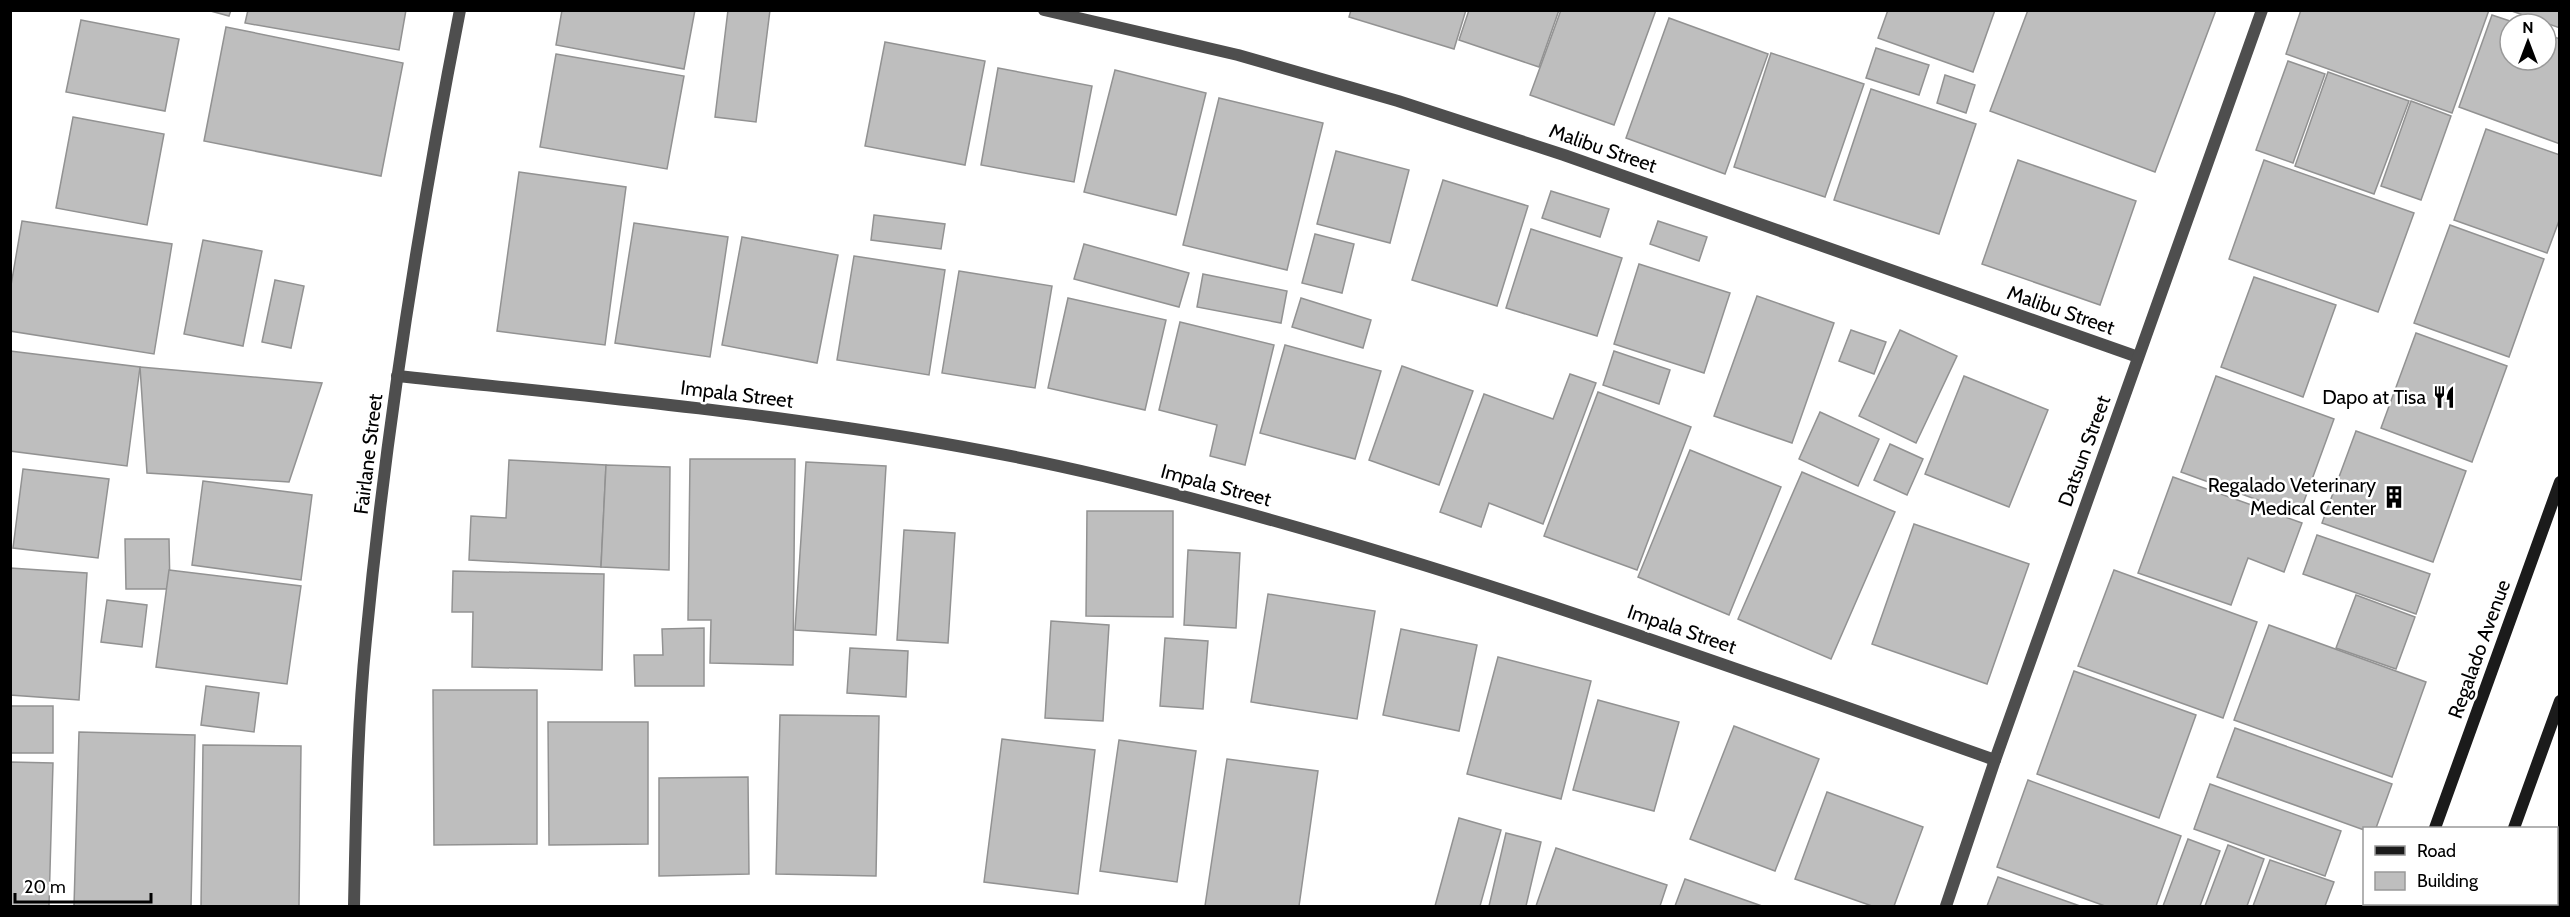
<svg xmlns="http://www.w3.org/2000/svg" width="2570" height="917" viewBox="0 0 2570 917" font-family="Cabin,sans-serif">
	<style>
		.building { fill: #bebebe; stroke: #929292; stroke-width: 1.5 }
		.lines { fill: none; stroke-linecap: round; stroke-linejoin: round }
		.minor { stroke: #4e4e4e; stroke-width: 12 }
		.tertiary { stroke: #4e4e4e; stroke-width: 12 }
		.secondary { stroke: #1b1b1b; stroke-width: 12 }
		.labels { text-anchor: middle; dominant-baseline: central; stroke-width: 5; stroke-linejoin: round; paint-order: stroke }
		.street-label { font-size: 20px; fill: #000; stroke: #fff }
		.poi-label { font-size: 20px; fill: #000; stroke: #fff; text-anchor: end }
	</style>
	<rect width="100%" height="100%" fill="#fff"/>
	<g class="building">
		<path d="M207,10H231L229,16Z"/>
		<path d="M248,10H406L399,50L245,23Z"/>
		<path d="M562,10H695L684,69L556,45Z"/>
		<path d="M728,10H770L756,122L715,117Z"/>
		<path d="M1351,10H1466L1454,49L1349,17Z"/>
		<path d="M1469,10H1559L1539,67L1459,40Z"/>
		<path d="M1561,10H1656L1614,125L1530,95Z"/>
		<path d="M1888,10H1995L1973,72L1878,38Z"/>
		<path d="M2028,10H2216L2155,172L1990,111Z"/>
		<path d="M2301,10H2489L2452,113L2286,54Z"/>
		<path d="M2509,10H2560V28Z"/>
		<path d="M2492,15L2519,24H2510V60H2546V34L2560,39V144L2459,107Z"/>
		<path d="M1669,18L1768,54L1725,174L1626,138Z"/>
		<path d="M81,20L179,39L165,111L66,92Z"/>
		<path d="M226,27L403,63L381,176L204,141Z"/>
		<path d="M885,42L985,61L965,165L865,146Z"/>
		<path d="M1876,48L1929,65L1919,95L1866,78Z"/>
		<path d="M1771,53L1864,84L1825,197L1734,167Z"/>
		<path d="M556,54L684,76L667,169L540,147Z"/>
		<path d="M2288,61L2325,74L2293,163L2256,150Z"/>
		<path d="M998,68L1092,86L1074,182L981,165Z"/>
		<path d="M1115,70L1206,93L1176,215L1084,192Z"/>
		<path d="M2328,72L2409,101L2374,194L2295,166Z"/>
		<path d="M1945,75L1975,85L1966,113L1937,103Z"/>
		<path d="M1871,89L1976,124L1939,234L1834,200Z"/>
		<path d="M1219,98L1323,123L1287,270L1183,245Z"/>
		<path d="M2411,101L2451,116L2421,200L2381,186Z"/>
		<path d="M73,117L164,134L147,225L56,208Z"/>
		<path d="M2486,129L2560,155V218L2547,253L2454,220Z"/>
		<path d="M1336,151L1409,170L1390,243L1317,224Z"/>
		<path d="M2018,160L2136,201L2100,305L1982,264Z"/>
		<path d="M2264,160L2414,213L2378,312L2229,259Z"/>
		<path d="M519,172L626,187L605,345L497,331Z"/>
		<path d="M1443,180L1528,206L1497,306L1412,280Z"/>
		<path d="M1551,191L1609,209L1600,237L1542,218Z"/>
		<path d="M874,215L945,224L941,249L871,240Z"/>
		<path d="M22,221L172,244L154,354L10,331V291Z"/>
		<path d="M1658,221L1707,237L1699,261L1650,244Z"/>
		<path d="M634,223L728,237L710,357L615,343Z"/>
		<path d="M2450,225L2544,259L2509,357L2414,323Z"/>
		<path d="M1531,229L1622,258L1597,336L1506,308Z"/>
		<path d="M1315,234L1354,244L1342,293L1302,283Z"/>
		<path d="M742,237L838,255L817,363L722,345Z"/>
		<path d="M203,240L262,251L243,346L184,334Z"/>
		<path d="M1084,244L1189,273L1179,307L1074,279Z"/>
		<path d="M854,256L945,270L929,375L837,360Z"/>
		<path d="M1639,264L1730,293L1704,373L1614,344Z"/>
		<path d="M959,271L1052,286L1035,388L942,373Z"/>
		<path d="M1203,274L1287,291L1281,323L1197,307Z"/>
		<path d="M2254,277L2336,305L2303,397L2221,367Z"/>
		<path d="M275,280L304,286L291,348L262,342Z"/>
		<path d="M1757,296L1834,323L1792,443L1714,416Z"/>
		<path d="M1068,298L1166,320L1145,410L1048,388Z"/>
		<path d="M1301,298L1371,320L1363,348L1292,327Z"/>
		<path d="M1180,322L1274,345L1245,465L1210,456L1217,425L1159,410Z"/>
		<path d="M1851,330L1886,342L1874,374L1839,361Z"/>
		<path d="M1900,330L1957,356L1916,443L1859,416Z"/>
		<path d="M2416,333L2507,366L2472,462L2381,428Z"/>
		<path d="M1285,345L1381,371L1355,459L1260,433Z"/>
		<path d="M10,351L140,367L127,466L10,451Z"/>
		<path d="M1614,351L1670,370L1659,404L1603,385Z"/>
		<path d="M1402,366L1473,391L1439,485L1369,460Z"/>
		<path d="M140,367L322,383L289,482L147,473Z"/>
		<path d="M1570,374L1596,383L1543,524L1489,503L1481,527L1440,512L1484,394L1553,419Z"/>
		<path d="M1964,376L2048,410L2009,507L1925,474Z"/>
		<path d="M2216,376L2334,419L2299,515L2181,472Z"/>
		<path d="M1598,392L1691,427L1637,570L1544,536Z"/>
		<path d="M1820,412L1879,439L1858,486L1799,459Z"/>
		<path d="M2356,431L2466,471L2433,562L2322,523Z"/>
		<path d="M1890,444L1923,459L1907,495L1874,480Z"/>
		<path d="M1690,450L1781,487L1729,615L1638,577Z"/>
		<path d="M690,459H795L793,665L710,663L711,620H688Z"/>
		<path d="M509,460L606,465L601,567L469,560L471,516L506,518Z"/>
		<path d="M806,462L886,466L876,635L795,630Z"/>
		<path d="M606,465L670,467L669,570L601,567Z"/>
		<path d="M23,469L109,479L98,558L13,548Z"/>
		<path d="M1802,472L1895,512L1831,659L1738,619Z"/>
		<path d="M2173,477L2302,523L2284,572L2248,558L2231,605L2138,573Z"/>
		<path d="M203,481L312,495L301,580L192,565Z"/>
		<path d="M1087,511H1173V617L1086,616Z"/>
		<path d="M1914,524L2029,564L1987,684L1872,644Z"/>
		<path d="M904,530L955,533L948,643L897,640Z"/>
		<path d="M2317,535L2430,574L2416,614L2303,574Z"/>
		<path d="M125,539H169L170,589H126Z"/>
		<path d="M1188,550L1240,553L1236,628L1184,625Z"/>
		<path d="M10,568L87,573L79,700L10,695Z"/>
		<path d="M169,570L301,586L287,684L156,667Z"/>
		<path d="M2114,570L2257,622L2223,718L2078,666Z"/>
		<path d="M453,571L604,574L602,670L472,667L473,612H452Z"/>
		<path d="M1268,594L1375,611L1357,719L1251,702Z"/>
		<path d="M2356,595L2415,617L2396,669L2336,648Z"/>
		<path d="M107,600L147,605L142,647L101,642Z"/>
		<path d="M1051,621L1109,625L1103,721L1045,718Z"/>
		<path d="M2269,625L2426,682L2392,777L2234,720Z"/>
		<path d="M704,628V686H635L634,655H663L662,629Z"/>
		<path d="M1401,629L1477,645L1459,731L1383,715Z"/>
		<path d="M1165,638L1208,641L1203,709L1160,706Z"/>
		<path d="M850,648L908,651L906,697L847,693Z"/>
		<path d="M1498,657L1591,681L1561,799L1467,774Z"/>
		<path d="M2074,671L2196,715L2159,818L2037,774Z"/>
		<path d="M206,686L259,693L254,732L201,725Z"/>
		<path d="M433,690H537V844L434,845Z"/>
		<path d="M1598,700L1679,722L1654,811L1573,790Z"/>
		<rect x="10" y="706" width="43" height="47"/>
		<path d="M780,715L879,716L876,876L776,874Z"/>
		<path d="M548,722H648V844L549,845Z"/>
		<path d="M1734,726L1819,759L1775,871L1690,839Z"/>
		<path d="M2235,728L2392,784L2376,828L2364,830L2217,777Z"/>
		<path d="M79,732L195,735L191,906H74Z"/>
		<path d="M1002,739L1095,750L1078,894L984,882Z"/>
		<path d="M1119,740L1196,751L1177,882L1100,871Z"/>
		<path d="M203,745L301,746L299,906H201Z"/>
		<path d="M1227,759L1318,771L1299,906H1205Z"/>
		<path d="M10,762L53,763L49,906H10Z"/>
		<path d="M748,777L749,874L659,876V778Z"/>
		<path d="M2028,780L2181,836L2156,906H2105L1997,867Z"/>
		<path d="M2210,784L2341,831L2325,876L2194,829Z"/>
		<path d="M1827,792L1923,827L1894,906H1872L1795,879Z"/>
		<path d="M1459,818L1501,830L1480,906H1435Z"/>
		<path d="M1506,833L1541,842L1526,906H1489Z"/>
		<path d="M2188,839L2220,851L2200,906H2163Z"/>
		<path d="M2228,845L2264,859L2247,906H2205Z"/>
		<path d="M1556,848L1667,885L1660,906H1536Z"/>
		<path d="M2270,860L2334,882L2325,906H2253Z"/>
		<path d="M1998,877L2080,906H1987Z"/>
		<path d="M1685,879L1762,906H1675Z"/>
	</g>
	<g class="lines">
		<g class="minor">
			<path d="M1044,10L1238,55L1398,101L1564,155L2138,357"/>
			<path d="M397,376C633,401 871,421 1103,476C1407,549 1701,656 1995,760"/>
			<path d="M1946,906L1995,760L2262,10"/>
		</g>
		<path class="tertiary" d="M354,906C356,818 357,727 366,639C386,428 419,219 460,10"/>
		<g class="secondary">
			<path d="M2435,828L2560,482"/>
			<path d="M2514,828L2560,701"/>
			<path d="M2407,906L2408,904"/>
			<path d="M2486,906L2487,904"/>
		</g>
	</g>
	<defs>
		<g id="restaurant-bare" transform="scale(1.8)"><path d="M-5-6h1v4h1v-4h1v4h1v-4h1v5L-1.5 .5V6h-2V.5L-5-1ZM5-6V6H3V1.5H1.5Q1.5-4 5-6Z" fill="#000" stroke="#fff" stroke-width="2.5" paint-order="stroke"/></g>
		<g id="building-bare" transform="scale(1.8)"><path d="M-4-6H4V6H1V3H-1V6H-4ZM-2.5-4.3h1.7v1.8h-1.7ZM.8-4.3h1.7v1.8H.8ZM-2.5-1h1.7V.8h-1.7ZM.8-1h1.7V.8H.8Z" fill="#000" stroke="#fff" stroke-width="2.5" paint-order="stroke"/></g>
	</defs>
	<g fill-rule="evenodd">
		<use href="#restaurant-bare" x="2444" y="397"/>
		<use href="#building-bare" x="2394" y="497"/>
	</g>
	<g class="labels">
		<g class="street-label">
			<text transform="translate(1603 148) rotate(19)">Malibu Street</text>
			<text transform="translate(2061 310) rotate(19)">Malibu Street</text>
			<text transform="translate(737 394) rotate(7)">Impala Street</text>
			<text transform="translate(2084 451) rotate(-70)">Datsun Street</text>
			<text transform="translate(368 454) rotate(-83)">Fairlane Street</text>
			<text transform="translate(1216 485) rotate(15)">Impala Street</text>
			<text transform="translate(1682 629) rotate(19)">Impala Street</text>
			<text transform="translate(2479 649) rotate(-70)">Regalado Avenue</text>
		</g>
		<g class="poi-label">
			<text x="2426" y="397">Dapo at Tisa</text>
			<text x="2376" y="485">Regalado Veterinary<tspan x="2376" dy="23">Medical Center</tspan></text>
		</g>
	</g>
	<rect width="2570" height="917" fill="none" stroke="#000000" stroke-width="24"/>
	<rect x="2363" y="827" width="195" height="78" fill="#ffffff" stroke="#999999" stroke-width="1.5"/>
	<rect x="2375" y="846" width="30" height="9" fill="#1b1b1b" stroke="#999999" stroke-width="1.5"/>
	<text x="2417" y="857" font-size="18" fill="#000000">Road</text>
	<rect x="2375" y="872" width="30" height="18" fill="#bebebe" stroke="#999999" stroke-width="1.5"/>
	<text x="2417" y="887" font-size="18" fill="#000000">Building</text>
	<g transform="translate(2528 42)"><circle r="28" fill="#ffffff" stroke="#999999" stroke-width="1.5"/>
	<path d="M0-4.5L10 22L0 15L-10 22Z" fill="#000000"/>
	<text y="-9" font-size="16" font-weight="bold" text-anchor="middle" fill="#000000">N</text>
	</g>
	<path d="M15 893v9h136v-9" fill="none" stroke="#000000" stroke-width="3"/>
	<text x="24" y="893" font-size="18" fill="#000000" stroke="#ffffff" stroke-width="4.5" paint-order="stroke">20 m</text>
</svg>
